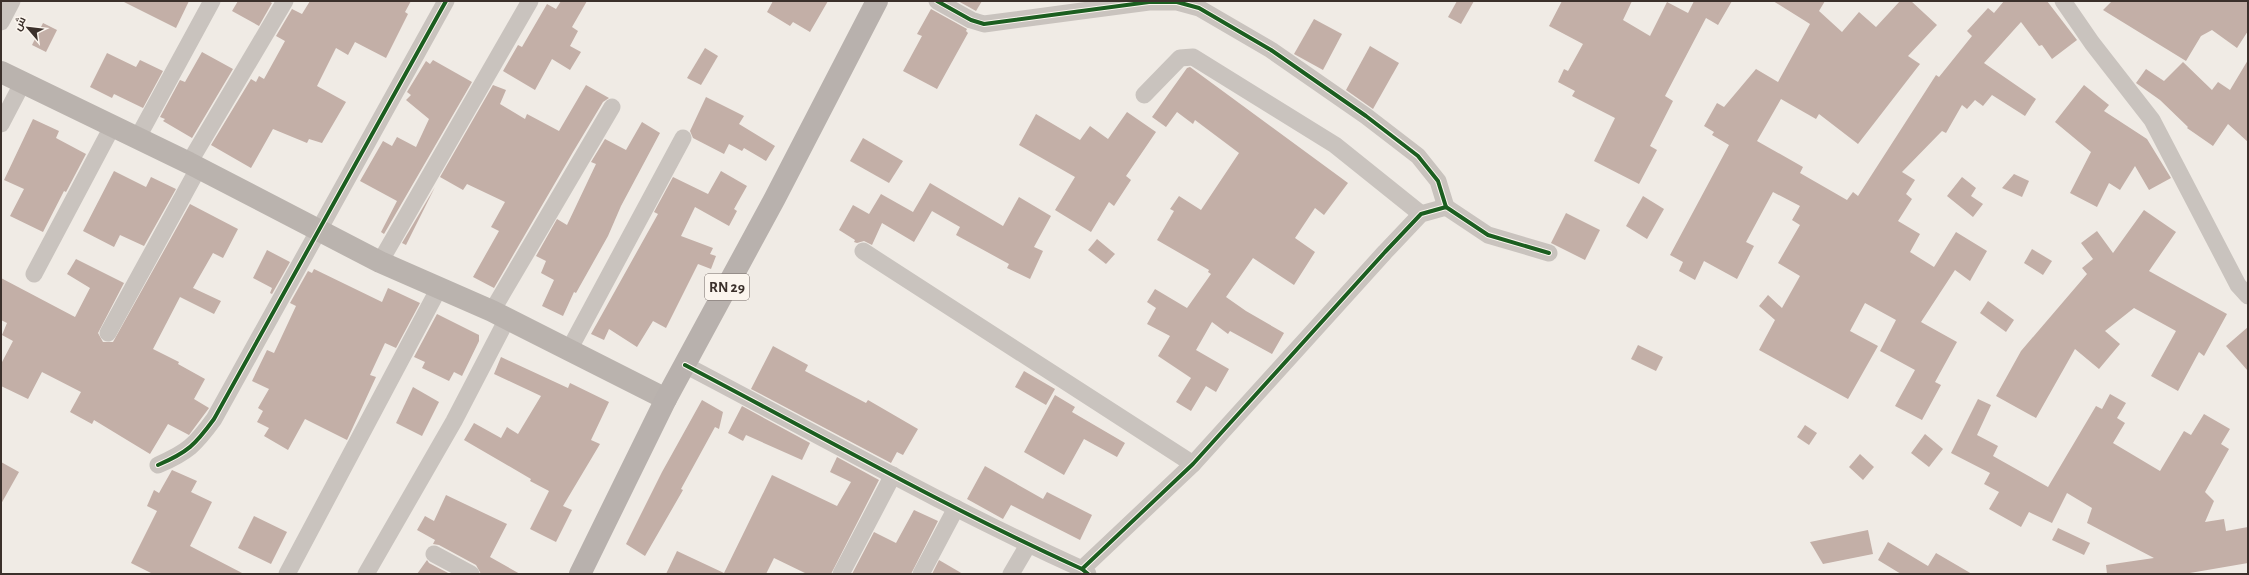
<svg xmlns="http://www.w3.org/2000/svg" width="2249" height="575" viewBox="0 0 2249 575" font-family="'Alegreya Sans',Cairo,sans-serif">
	<style>
		.building { fill: #c3afa7 }
		.lines { fill: none; stroke-linecap: round; stroke-linejoin: round }
		.street { stroke: #c9c3be; stroke-width: 17 }
		.secondary { stroke: #bab3ae; stroke-width: 22 }
		.primary { stroke: #b8b1ad; stroke-width: 22 }
		.cycleway-casing { stroke: #fbf5ee; stroke-width: 6 }
		.cycleway { stroke: #1b5e20; stroke-width: 4 }
		.labels { text-anchor: middle; dominant-baseline: central; stroke-width: 3.5; stroke-linejoin: round; paint-order: stroke }
		.shield { fill: #fbf5ee; stroke: #756b66; stroke-width: 1 }
		.shield-label { font-size: 15px; font-weight: bold; fill: #3b302b }
	</style>
	<rect width="100%" height="100%" fill="#f0ebe5"/>
	<g class="building">
		<path d="M122,1H189L176,28Z"/>
		<path d="M238,1H269L272,3L259,26L232,11Z"/>
		<path d="M310,1H411L405,12L408,14L386,58L355,42L348,55L336,48L317,86L346,102L322,143L309,139L307,143L273,129L251,168L211,145L251,79L256,82L259,76L264,79L285,41L276,36L292,9L302,14Z"/>
		<path d="M561,1H587L572,27L578,31L570,46L581,52L570,70L552,59L535,90L503,71L518,45L522,47L547,4L556,9Z"/>
		<path d="M773,1H828L810,32L793,22L790,26L767,12Z"/>
		<path d="M958,1H982L976,11Z"/>
		<path d="M1457,1H1474L1461,24L1448,17Z"/>
		<path d="M1562,1H1632L1623,20L1650,36L1667,2L1688,13L1694,1H1732L1718,25L1706,18L1665,96L1673,101L1650,146L1657,150L1639,184L1594,161L1615,118L1572,96L1575,91L1558,82L1564,69L1568,71L1583,44L1549,26Z"/>
		<path d="M1773,1H1825L1819,11L1842,32L1859,12L1876,27L1900,1H1911L1937,25L1908,56L1920,64L1858,144L1819,114L1816,119L1781,99L1757,141L1803,167L1800,173L1847,200L1853,192L1858,196L1936,75L1939,77L1972,36L1967,31L1988,8L1994,13L2004,1H2047L2077,40L2052,59L2042,45L2039,46L2021,22L1984,63L2036,99L2025,116L1992,95L1983,106L1975,100L1967,109L1962,105L1946,133L1942,131L1902,172L1915,180L1906,194L1912,199L1898,221L1920,234L1910,252L1934,267L1956,232L1987,251L1970,281L1955,270L1921,322L1957,342L1935,382L1941,385L1922,420L1895,406L1915,370L1880,351L1896,320L1865,303L1850,331L1878,346L1848,399L1759,350L1775,320L1759,306L1768,295L1782,308L1800,276L1778,263L1800,225L1792,220L1800,206L1773,192L1746,242L1754,246L1737,279L1704,261L1695,280L1679,271L1683,262L1670,255L1729,145L1712,135L1714,132L1704,126L1717,103L1724,107L1756,69L1778,82L1810,24Z"/>
		<path d="M2112,1H2248V31L2237,48L2212,30L2201,36L2186,61L2103,10Z"/>
		<path d="M931,9L967,29L966,31L968,33L937,89L903,71L922,36L917,34Z"/>
		<path d="M1314,19L1342,34L1323,70L1294,54Z"/>
		<path d="M43,23L57,30L46,52L32,45Z"/>
		<path d="M1370,46L1399,63L1373,109L1346,90Z"/>
		<path d="M705,48L718,56L701,85L687,78Z"/>
		<path d="M202,52L233,69L192,138L163,121L165,119L160,117L180,80L185,82Z"/>
		<path d="M107,53L136,67L140,60L163,71L143,108L114,94L112,98L90,87Z"/>
		<path d="M433,60L472,82L384,234L381,232L397,201L360,181L383,141L392,146L397,137L416,147L429,119L406,100L411,95L407,92L426,61L430,64Z"/>
		<path d="M2248,60V142L2228,124L2213,146L2187,128L2188,127L2160,100L2136,83L2146,69L2164,81L2183,62L2212,90L2218,82L2230,90Z"/>
		<path d="M1190,67L1348,183L1324,215L1315,208L1295,238L1315,252L1294,285L1253,258L1226,297L1246,311L1284,333L1272,354L1230,331L1228,334L1212,322L1196,350L1229,369L1216,392L1206,386L1191,411L1176,402L1191,378L1158,356L1170,336L1147,324L1156,308L1147,302L1155,289L1187,308L1211,274L1208,272L1209,270L1157,240L1174,211L1170,209L1179,196L1201,210L1239,153L1195,120L1193,124L1177,112L1166,127L1152,117L1187,68Z"/>
		<path d="M493,85L506,90L500,104L525,119L527,114L559,131L586,85L609,98L603,102L573,152L494,288L473,277L499,231L491,227L505,202L467,184L463,190L440,177Z"/>
		<path d="M2084,85L2109,105L2104,111L2147,139L2171,178L2149,190L2135,166L2120,190L2109,183L2097,207L2070,193L2091,152L2055,122Z"/>
		<path d="M706,97L744,116L739,124L775,146L766,161L744,148L742,151L729,144L724,154L693,138L690,131Z"/>
		<path d="M1127,112L1156,132L1126,176L1131,180L1114,206L1109,202L1091,232L1055,210L1075,177L1019,145L1036,114L1080,140L1090,126L1108,139Z"/>
		<path d="M33,119L59,131L56,138L86,154L66,192L64,191L43,232L10,216L24,189L4,180Z"/>
		<path d="M642,122L660,133L621,206L608,236L576,293L574,292L563,316L542,306L554,280L541,273L546,261L536,256L557,219L567,225L596,164L591,162L605,139L626,150Z"/>
		<path d="M863,138L903,161L889,183L850,161Z"/>
		<path d="M114,171L146,187L151,177L176,189L144,246L120,235L114,247L83,231Z"/>
		<path d="M721,171L747,186L734,209L737,211L729,226L695,207L681,236L713,248L710,254L716,256L711,269L698,264L666,328L653,321L637,347L609,329L604,340L591,334L658,214L654,212L673,177L708,194Z"/>
		<path d="M2014,174L2029,181L2022,197L2002,188Z"/>
		<path d="M1962,177L1976,188L1971,196L1983,204L1973,217L1947,196Z"/>
		<path d="M930,183L1003,226L1019,197L1051,216L1034,247L1043,251L1030,279L1007,268L1009,264L956,235L960,227L932,211L914,242L882,223L872,245L864,241L857,243L854,242L855,240L839,230L853,205L869,214L881,194L913,212Z"/>
		<path d="M435,187L406,245L402,243Z"/>
		<path d="M1643,196L1664,209L1647,239L1626,226Z"/>
		<path d="M190,204L238,229L223,258L213,253L193,288L221,301L214,314L180,297L153,349L179,362L178,364L205,379L194,399L209,408L189,435L168,424L150,454L94,420L92,424L70,412L81,392L42,372L28,399L1,386V364L13,341L2,335L7,323L1,320V278L75,317L90,288L67,274L76,259L124,283L98,333L103,342H113Z"/>
		<path d="M2144,210L2176,232L2149,271L2227,314L2204,356L2199,352L2178,391L2151,376L2176,331L2134,308L2105,331L2120,344L2099,369L2075,349L2036,418L1996,396L2021,351L2087,274L2082,268L2093,259L2081,243L2097,231L2113,253Z"/>
		<path d="M1566,213L1600,230L1585,260L1551,243Z"/>
		<path d="M1097,239L1115,254L1106,264L1088,250Z"/>
		<path d="M2032,249L2052,261L2043,275L2024,263Z"/>
		<path d="M267,250L290,262L272,294L270,293L272,288L253,278Z"/>
		<path d="M314,269L382,302L388,288L420,303L396,348L385,343L370,375L376,377L347,440L305,419L288,450L264,436L269,428L257,422L263,411L258,408L269,389L252,381L267,350L274,353L296,306L290,303L308,271L312,273Z"/>
		<path d="M1988,301L2014,320L2006,332L1980,313Z"/>
		<path d="M437,314L479,335V341L462,376L454,372L449,381L422,368L425,362L414,357Z"/>
		<path d="M2248,327V371L2226,346Z"/>
		<path d="M1638,345L1663,357L1656,371L1631,359Z"/>
		<path d="M773,346L808,365L805,371L866,403L868,400L918,429L903,455L897,452L891,463L751,389Z"/>
		<path d="M501,357L568,388L570,383L609,402L591,440L600,444L563,506L572,510L556,542L530,529L549,491L530,481L531,479L464,440L474,423L501,438L507,427L518,434L541,396L494,374Z"/>
		<path d="M1024,371L1055,389L1046,405L1015,387Z"/>
		<path d="M413,387L439,402L422,436L396,423Z"/>
		<path d="M2110,394L2126,403L2117,418L2125,423L2113,443L2160,471L2184,431L2191,435L2204,414L2230,429L2221,444L2229,449L2205,492L2214,501L2205,522L2224,519L2226,531L2248,527V563L2184,574H2107L2106,565L2154,558L2087,523L2092,508L2067,493L2052,523L2029,512L2021,527L1989,509L1999,492L1984,484L1990,473L1951,453L1978,399L1991,405L1977,435L1998,446L1993,456L2048,487L2096,406L2102,409Z"/>
		<path d="M1055,395L1075,407L1072,412L1125,443L1117,457L1084,439L1064,475L1024,452Z"/>
		<path d="M702,400L723,412L719,429L715,427L681,489L683,490L645,556L626,544L662,472Z"/>
		<path d="M742,406L810,443L802,460L746,435L743,441L728,433Z"/>
		<path d="M1805,425L1817,433L1809,445L1797,437Z"/>
		<path d="M1925,434L1943,449L1929,467L1911,453Z"/>
		<path d="M1860,454L1874,467L1863,480L1849,467Z"/>
		<path d="M837,457L879,480L831,574H807L774,558L766,574H666L677,551L724,573L772,475L837,506L851,482L830,472Z"/>
		<path d="M1,462L19,472L1,504Z"/>
		<path d="M985,466L1043,499L1047,492L1092,515L1080,540L1011,505L1003,519L967,499Z"/>
		<path d="M172,470L197,481L191,492L212,502L190,546L244,574H153L131,563L157,511L147,506L154,490L159,493Z"/>
		<path d="M446,495L507,524L490,557L520,574H481L476,565L439,545L433,544L435,540L417,530L425,516L434,521Z"/>
		<path d="M914,510L938,521L911,574H852L874,532L896,543Z"/>
		<path d="M254,516L287,532L271,564L238,548Z"/>
		<path d="M2058,528L2090,543L2084,555L2052,540Z"/>
		<path d="M1868,530L1873,554L1823,564L1810,542Z"/>
		<path d="M1888,542L1928,566L1936,553L1972,574H1901L1878,560Z"/>
		<path d="M427,560L429,563L450,574H417Z"/>
		<path d="M939,560L963,574H932Z"/>
	</g>
	<g class="lines">
		<g class="street">
			<path d="M937,1L971,20L984,24L1149,2H1177L1199,8L1271,50L1366,116L1418,156L1438,181L1446,207"/>
			<path d="M2063,1L2092,43L2152,120L2238,285L2248,296"/>
			<path d="M1,22L12,1"/>
			<path d="M1144,95L1180,58L1193,57L1335,145L1421,214"/>
			<path d="M1,124L23,82"/>
			<path d="M138,137L212,1"/>
			<path d="M189,163L285,1"/>
			<path d="M863,251L1193,464"/>
			<path d="M380,262L530,1"/>
			<path d="M34,274L112,127"/>
			<path d="M492,311L612,107"/>
			<path d="M108,333L199,167"/>
			<path d="M569,350L683,138"/>
			<path d="M685,365C817,434 947,508 1082,569L1088,574"/>
			<path d="M158,465C188,452 195,445 214,419L446,1"/>
			<path d="M434,554L471,574"/>
			<path d="M1082,569L1193,464L1385,252L1421,214L1446,207L1488,235L1549,253"/>
			<path d="M287,574L439,288"/>
			<path d="M366,574L454,421L507,319"/>
			<path d="M841,574L893,475"/>
			<path d="M921,574L956,508"/>
			<path d="M1011,574L1028,545"/>
		</g>
		<path class="secondary" d="M1,72L189,163L380,262L492,311L666,399"/>
		<path class="primary" d="M580,574L666,399L775,198L877,1"/>
		<g class="cycleway-casing">
			<g id="cycleway">
				<path d="M937,1L971,20L984,24L1149,2H1177L1199,8L1271,50L1366,116L1418,156L1438,181L1446,207"/>
				<path d="M685,365C817,434 947,508 1082,569L1088,574"/>
				<path d="M158,465C188,452 195,445 214,419L446,1"/>
				<path d="M1082,569L1193,464L1385,252L1421,214L1446,207L1488,235L1549,253"/>
			</g>
		</g>
		<use href="#cycleway" class="cycleway"/>
	</g>
	<g class="labels">
		<rect class="shield" x="705" y="274" width="44" height="26" rx="3"/>
		<g class="shield-label">
			<text x="727" y="287">RN 29</text>
		</g>
	</g>
	<rect width="2249" height="575" fill="none" stroke="#3b302b" stroke-width="4"/>
	<g transform="translate(28 28) rotate(298)" stroke="#fbf5ee" stroke-width="3" paint-order="stroke">
	<path d="M0-3L7 15L0 10L-7 15Z" fill="#3b302b"/>
	<text y="-6" font-size="11" font-weight="bold" text-anchor="middle" fill="#3b302b">ش</text>
	</g>
</svg>
